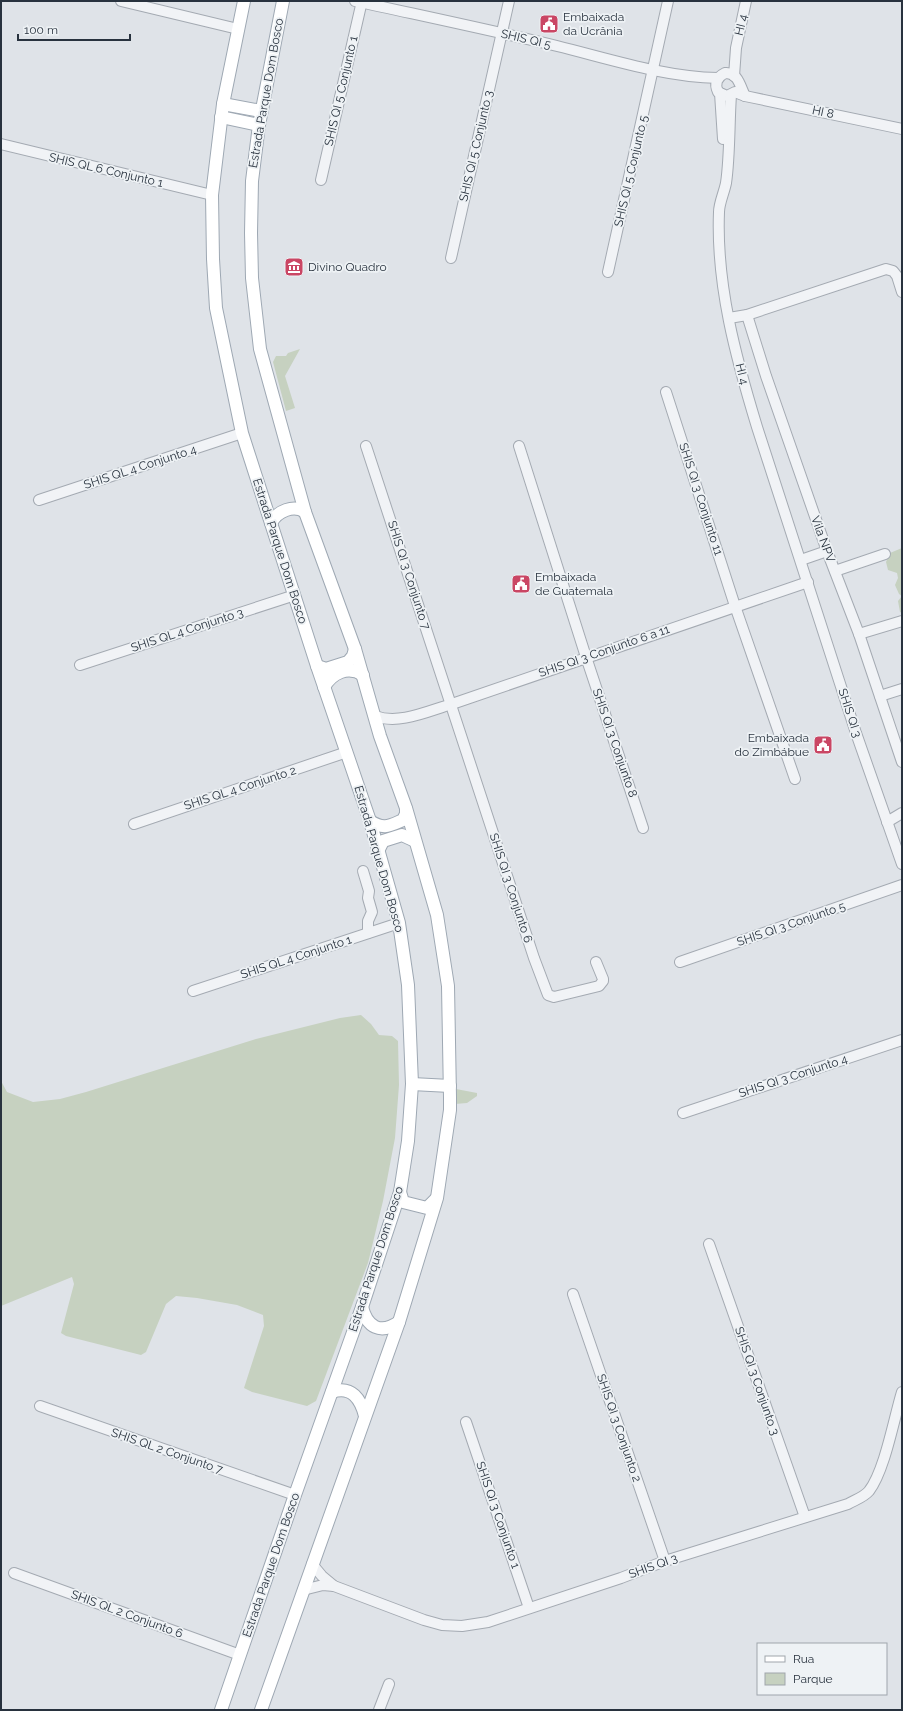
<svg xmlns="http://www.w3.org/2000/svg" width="903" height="1711" viewBox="0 0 903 1711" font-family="Raleway,sans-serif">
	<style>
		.green { fill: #c6d1c0 }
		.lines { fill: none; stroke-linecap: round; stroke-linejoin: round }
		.minor-casing { stroke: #a4aab2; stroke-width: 12 }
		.major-casing { stroke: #9ea8b3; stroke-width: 14 }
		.minor { stroke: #f1f3f6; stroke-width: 10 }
		.major { stroke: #fff; stroke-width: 12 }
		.labels { text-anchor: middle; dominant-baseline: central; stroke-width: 3.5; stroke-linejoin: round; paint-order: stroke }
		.poi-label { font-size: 12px; fill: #28323e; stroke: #eef2f5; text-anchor: start }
		.street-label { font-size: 12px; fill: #28323e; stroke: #eef2f5 }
	</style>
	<rect width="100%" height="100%" fill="#dfe3e8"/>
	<g class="green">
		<path d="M300,349L285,376L295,408L286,411L273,362L276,356H286L288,353Z"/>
		<path d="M902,548V613L900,612L898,601L902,596L899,594L895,585L898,578L897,573L888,570L886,562L890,553Z"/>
		<path d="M361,1015L371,1024L379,1035L392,1036L398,1041L399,1085L395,1138L383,1201L368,1263L316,1401L307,1406L252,1392L244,1388L264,1326L263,1315L237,1305L197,1298L176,1296L166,1304L146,1352L141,1355L66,1336L61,1333L74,1284L72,1277L1,1306V1081L7,1092L33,1102L60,1099L86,1092L256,1039L340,1018Z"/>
		<path d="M456,1089L477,1093V1096L467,1103L455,1104Z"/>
	</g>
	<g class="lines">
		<g class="minor-casing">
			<g id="minor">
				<path d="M121,1L238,29"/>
				<path d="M355,1C423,16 490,30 557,46C610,59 664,77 718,78"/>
				<path d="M725,73C738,72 740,86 745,96L735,92L727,96L718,92C714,84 717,77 725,73Z"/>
				<path d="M734,76L736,48L746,1"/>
				<path d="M720,93L723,139"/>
				<path d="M731,95C729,123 730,156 726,183C724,193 719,203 719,212C716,285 736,358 757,427L856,733L902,864"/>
				<path d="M745,96L902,129"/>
				<path d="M1,144L212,195"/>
				<path d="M321,180L362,1"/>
				<path d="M451,258L509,1"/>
				<path d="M608,272L668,1"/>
				<path d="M747,315L766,376L827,551L859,634L902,762"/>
				<path d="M729,318L747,315L886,269L893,271L897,276L902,292"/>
				<path d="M666,392L735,606L795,779"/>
				<path d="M366,446L534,958L548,995L554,997L599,986L603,981V979L596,962"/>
				<path d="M519,446L586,657L643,828"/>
				<path d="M39,500L242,433"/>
				<path d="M801,560L827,551"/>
				<path d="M835,571L885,554"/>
				<path d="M859,634L902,621"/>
				<path d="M80,665L295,595"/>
				<path d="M880,696L902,689"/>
				<path d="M375,716C399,725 428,711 452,704L808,582"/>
				<path d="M887,822L902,813"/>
				<path d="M134,824L347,752"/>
				<path d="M363,871L369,891L368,898L372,912L368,921V933"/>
				<path d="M680,962L902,885"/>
				<path d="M193,991L399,923"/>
				<path d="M683,1113L902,1040"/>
				<path d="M709,1244L805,1517"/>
				<path d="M573,1294L665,1561"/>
				<path d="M40,1406L295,1495"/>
				<path d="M466,1422L529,1608"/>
				<path d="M312,1564L322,1576L334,1586L424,1620L442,1625L462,1626L488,1622L621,1578L665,1561L848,1504C855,1500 864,1497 869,1491C885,1470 894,1418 902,1392"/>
				<path d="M14,1573L240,1655"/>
				<path d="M303,1590L323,1585L334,1586"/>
				<path d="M379,1710L389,1684"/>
			</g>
		</g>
		<g class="major-casing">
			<g id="major">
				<path d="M223,104L261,111"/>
				<path d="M221,117L259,125"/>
				<path d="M271,523C277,511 294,504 305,512"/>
				<path d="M317,666L326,669L348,662L353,656L355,649"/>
				<path d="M324,687C332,673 348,665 363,675"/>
				<path d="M370,821C384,830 389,826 403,820L406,814V809"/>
				<path d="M378,851L383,841L402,835L415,841"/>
				<path d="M412,1084L450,1086"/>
				<path d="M400,1192L403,1202L427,1208L436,1199"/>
				<path d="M362,1307C367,1327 380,1335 399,1322"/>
				<path d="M332,1392C352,1385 361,1400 365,1416"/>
				<path d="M221,1710L295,1495L362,1307L400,1192L408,1141L412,1084L408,985L399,923L370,821L317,666L242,433L216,308L213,259L212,195L223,104L244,1"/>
				<path d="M261,1710L399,1322L437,1198L450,1110V1097L448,986L437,915L406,808L380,736L355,649L305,512L260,349L252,278L251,233L252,181L259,125L283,1"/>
			</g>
		</g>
		<use href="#minor" class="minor"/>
		<use href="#major" class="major"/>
	</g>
	<defs>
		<g id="civic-square" transform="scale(1)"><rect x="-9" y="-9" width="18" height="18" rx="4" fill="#ca4664" stroke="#eef2f5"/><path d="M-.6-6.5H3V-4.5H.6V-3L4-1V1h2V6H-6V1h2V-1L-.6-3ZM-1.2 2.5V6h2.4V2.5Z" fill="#fff"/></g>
		<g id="museum-square" transform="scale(1)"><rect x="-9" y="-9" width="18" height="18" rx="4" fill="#ca4664" stroke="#eef2f5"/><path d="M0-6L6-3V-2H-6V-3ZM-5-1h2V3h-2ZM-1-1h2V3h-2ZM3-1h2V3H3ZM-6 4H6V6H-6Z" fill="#fff"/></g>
	</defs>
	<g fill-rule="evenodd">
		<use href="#civic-square" x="549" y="24"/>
		<use href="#museum-square" x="294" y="267"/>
		<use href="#civic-square" x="521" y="584"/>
		<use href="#civic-square" x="823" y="745"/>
	</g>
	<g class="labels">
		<g class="poi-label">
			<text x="563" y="17">Embaixada<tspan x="563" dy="14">da Ucrânia</tspan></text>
			<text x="308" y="267">Divino Quadro</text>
			<text x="535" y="577">Embaixada<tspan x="535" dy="14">de Guatemala</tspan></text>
			<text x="809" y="738" text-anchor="end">Embaixada<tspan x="809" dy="14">do Zimbábue</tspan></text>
		</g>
		<g class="street-label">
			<text transform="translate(741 25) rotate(-77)">HI 4</text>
			<text transform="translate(526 39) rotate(13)">SHIS QI 5</text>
			<text transform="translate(341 91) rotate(-77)">SHIS QI 5 Conjunto 1</text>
			<text transform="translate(266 93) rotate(-80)">Estrada Parque Dom Bosco</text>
			<text transform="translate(823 112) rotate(12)">HI 8</text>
			<text transform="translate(476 146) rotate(-77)">SHIS QI 5 Conjunto 3</text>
			<text transform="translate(106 170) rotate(13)">SHIS QL 6 Conjunto 1</text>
			<text transform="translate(631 171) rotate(-77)">SHIS QI 5 Conjunto 5</text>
			<text transform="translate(742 374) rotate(76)">HI 4</text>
			<text transform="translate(140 467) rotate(-18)">SHIS QL 4 Conjunto 4</text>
			<text transform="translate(701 499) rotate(72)">SHIS QI 3 Conjunto 11</text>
			<text transform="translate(823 539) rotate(70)">Vila NPV</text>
			<text transform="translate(280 551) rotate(72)">Estrada Parque Dom Bosco</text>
			<text transform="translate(409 575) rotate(72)">SHIS QI 3 Conjunto 7</text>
			<text transform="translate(187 630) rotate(-18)">SHIS QL 4 Conjunto 3</text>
			<text transform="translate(604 651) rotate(-19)">SHIS QI 3 Conjunto 6 a 11</text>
			<text transform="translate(850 713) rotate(72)">SHIS QI 3</text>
			<text transform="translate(615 743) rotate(71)">SHIS QI 3 Conjunto 8</text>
			<text transform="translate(240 788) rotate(-18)">SHIS QL 4 Conjunto 2</text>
			<text transform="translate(379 859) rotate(74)">Estrada Parque Dom Bosco</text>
			<text transform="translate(511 888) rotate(72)">SHIS QI 3 Conjunto 6</text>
			<text transform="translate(791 924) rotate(-19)">SHIS QI 3 Conjunto 5</text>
			<text transform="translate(296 957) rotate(-18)">SHIS QL 4 Conjunto 1</text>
			<text transform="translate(793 1076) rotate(-18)">SHIS QI 3 Conjunto 4</text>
			<text transform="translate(376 1259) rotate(-72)">Estrada Parque Dom Bosco</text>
			<text transform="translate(757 1381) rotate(71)">SHIS QI 3 Conjunto 3</text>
			<text transform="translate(619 1428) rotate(71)">SHIS QI 3 Conjunto 2</text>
			<text transform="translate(167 1451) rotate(19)">SHIS QL 2 Conjunto 7</text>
			<text transform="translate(498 1515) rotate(71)">SHIS QI 3 Conjunto 1</text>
			<text transform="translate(271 1565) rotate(-71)">Estrada Parque Dom Bosco</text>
			<text transform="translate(653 1566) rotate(-20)">SHIS QI 3</text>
			<text transform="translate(127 1614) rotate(20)">SHIS QL 2 Conjunto 6</text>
		</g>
	</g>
	<rect width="903" height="1711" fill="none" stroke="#28323e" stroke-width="4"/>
	<rect x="757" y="1643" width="130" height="52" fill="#eef2f5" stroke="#9fa5ac"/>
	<rect x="765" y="1656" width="20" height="6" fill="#ffffff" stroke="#9fa5ac"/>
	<text x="793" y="1663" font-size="12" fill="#28323e">Rua</text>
	<rect x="765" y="1673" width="20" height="12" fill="#c6d1c0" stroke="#9fa5ac"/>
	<text x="793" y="1683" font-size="12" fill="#28323e">Parque</text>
	<path d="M18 34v6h112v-6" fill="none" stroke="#28323e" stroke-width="2"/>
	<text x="24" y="34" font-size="12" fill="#28323e" stroke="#eef2f5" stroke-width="3" paint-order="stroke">100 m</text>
</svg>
